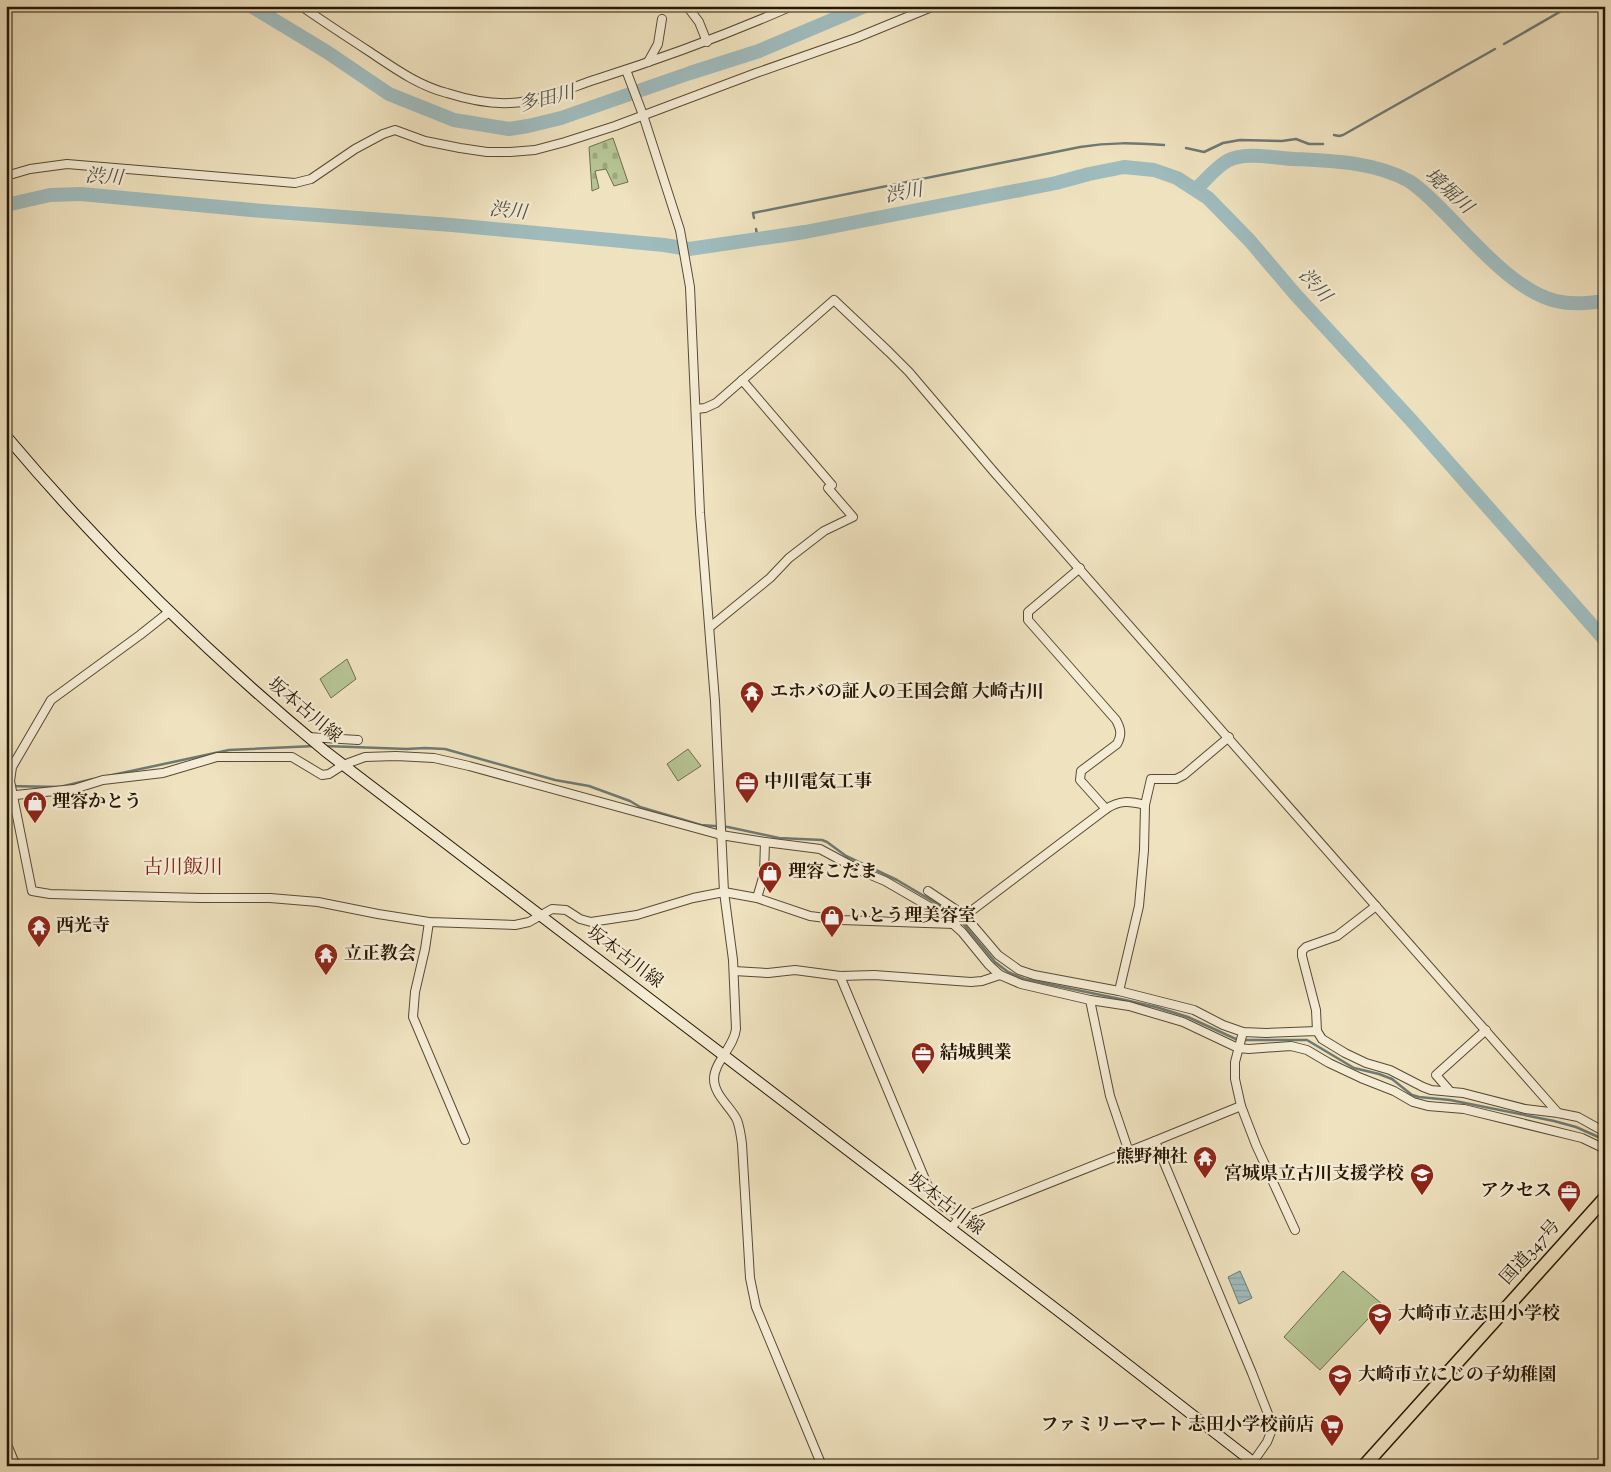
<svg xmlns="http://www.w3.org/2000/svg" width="1611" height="1472" viewBox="0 0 1611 1472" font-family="'Sorts Mill Goudy','Noto Serif JP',serif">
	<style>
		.green { fill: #b6c494; stroke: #6e6e4c }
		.cemetery { fill: url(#cemetery-stones); stroke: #6e6e4c }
		.water { fill: url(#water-rules); stroke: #6e7973 }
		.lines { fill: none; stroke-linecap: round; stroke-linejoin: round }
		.stream { stroke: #6e7973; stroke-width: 2.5 }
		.river { stroke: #9fbbbd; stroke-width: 14 }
		.minor-casing { stroke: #584a33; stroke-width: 10 }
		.secondary-casing { stroke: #251704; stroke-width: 12 }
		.trunk-casing { stroke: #251704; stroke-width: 15 }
		.minor { stroke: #f5ecd5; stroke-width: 8 }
		.secondary { stroke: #f5ecd5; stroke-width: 10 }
		.trunk { stroke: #efe2bf; stroke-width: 12 }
		.labels { text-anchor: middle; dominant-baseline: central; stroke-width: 4.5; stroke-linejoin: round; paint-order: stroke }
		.poi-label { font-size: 18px; font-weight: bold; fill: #251704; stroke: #f5ecd5; text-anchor: start }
		.street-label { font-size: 18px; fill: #251704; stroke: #f5ecd5 }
		.water-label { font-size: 19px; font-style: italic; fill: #505045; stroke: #f5ecd5 }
		.quarter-label { font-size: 20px; fill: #7a1f14; stroke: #f5ecd5 }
	</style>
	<defs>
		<pattern id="cemetery-stones" width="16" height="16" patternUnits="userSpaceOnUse" patternTransform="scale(1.25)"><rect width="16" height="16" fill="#b6c494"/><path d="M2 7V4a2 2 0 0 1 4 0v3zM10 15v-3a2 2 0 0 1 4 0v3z" fill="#9ca87e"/></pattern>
		<pattern id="water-rules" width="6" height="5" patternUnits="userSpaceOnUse" patternTransform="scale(1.25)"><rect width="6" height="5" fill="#9fbbbd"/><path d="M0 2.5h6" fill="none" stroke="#89a0a1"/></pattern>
	</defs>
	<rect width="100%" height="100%" fill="#efe2bf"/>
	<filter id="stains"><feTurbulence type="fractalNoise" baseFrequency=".004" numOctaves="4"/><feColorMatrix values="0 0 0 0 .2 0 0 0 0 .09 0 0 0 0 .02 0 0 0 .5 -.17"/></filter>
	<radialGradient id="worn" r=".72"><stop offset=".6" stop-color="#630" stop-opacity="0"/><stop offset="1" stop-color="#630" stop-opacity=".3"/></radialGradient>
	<g class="green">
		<path d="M347,659L356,679L331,698L320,679Z"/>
		<path d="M688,749L701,766L678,781L667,764Z"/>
		<path d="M1343,1271L1382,1304L1320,1370L1284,1337Z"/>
	</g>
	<path class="cemetery" d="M613,138L628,182L614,186L606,169L595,171L599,188L592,191L589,147Z"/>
	<path class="water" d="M1240,1271L1252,1298L1239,1304L1228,1277Z"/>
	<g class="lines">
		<g class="stream">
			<path d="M1504,44L1570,6"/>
			<path d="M1334,135L1339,136L1343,135L1495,49"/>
			<path d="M1186,148L1204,152L1223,143L1240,140L1282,141L1296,139L1309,144H1323"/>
			<path d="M754,218L753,213L1080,147C1110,142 1134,143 1164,145"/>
			<path d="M756,229L758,240"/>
			<path d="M325,746L407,749L425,748L445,749L555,780L589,786L630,801L640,807L701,825L728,827L779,838L822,840L827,842L846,856L897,880L956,915L995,962L1008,972L1024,979L1125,1000L1156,1007L1188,1017L1238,1040H1307L1354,1068L1379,1074L1392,1079L1412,1095L1419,1097L1450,1100L1554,1121L1576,1127L1605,1140"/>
			<path d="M103,777L229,750L315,746"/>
			<path d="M6,786L60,787L93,779"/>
		</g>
		<g class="river">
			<path d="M251,6L327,52L389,94L454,120L509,129L528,126L561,118L690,73L759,51L865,6"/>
			<path d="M1196,189C1206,180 1215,168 1227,161C1243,151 1276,158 1294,159C1333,161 1375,162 1409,181C1423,190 1435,203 1446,214C1475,243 1515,291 1556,301C1572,305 1588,303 1605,301"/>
			<path d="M6,205L50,195L81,194L263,211L452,225L664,245L689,249L805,232L1056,183L1089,174L1124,167L1154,170L1177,178L1208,198L1250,241L1295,294L1411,420L1605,640"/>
		</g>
		<g class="minor-casing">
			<g id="minor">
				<path d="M301,6C324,22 347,37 370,52C394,68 419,86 447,93C466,99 490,104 510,103C540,102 569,88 597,79C663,58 728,34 792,6"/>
				<path d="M687,6L699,22L707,42"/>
				<path d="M648,62L658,44L662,19"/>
				<path d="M626,70L643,115L680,230L690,287L700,513L715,701L724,892L733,960L736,1029C734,1047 714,1062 714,1079C714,1095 731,1107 737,1120C740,1128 741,1136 742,1144L750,1278L756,1307L822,1466"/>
				<path d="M6,176L30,169L67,164L295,183L311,179L355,149L383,134L395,130L425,141L460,148L487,152H510L535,150L565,142L615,126L756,73L856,38L934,6"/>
				<path d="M696,409L705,408L716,403L834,300L889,352L909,372L994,472L1558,1113"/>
				<path d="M169,612L140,635L51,700L12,767L10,781L32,891L50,894L200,898H270L318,902L378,914L429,922L515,925L529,922L552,909L566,910L580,919L591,922L637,915L693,898L724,892L757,898L810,916L841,920L954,924L1106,809L1080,780L1081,771L1117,744C1122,735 1121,729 1116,720L1028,620V612L1080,568"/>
				<path d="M710,627L770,578L789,558L824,531L853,517L828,488L832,485L742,380"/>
				<path d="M308,737L358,740"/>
				<path d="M6,796L74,789L103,780L163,773L217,757H292L322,775L329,774L343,765L365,757L396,756L434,758L469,766L721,835L765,842L820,849L861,871L885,881L942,914L962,932L989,965L1000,975L1021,984L1090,1000L1129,1006L1183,1022L1238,1048L1249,1049L1291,1046L1307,1050L1329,1063L1361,1078L1394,1091L1413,1102L1428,1106L1464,1109L1582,1138L1605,1149"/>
				<path d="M1106,809C1120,800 1129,801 1145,805"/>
				<path d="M928,891L964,915L998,955L1019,970L1034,975L1119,991L1194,1010L1223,1025L1243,1032L1266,1033L1317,1031L1322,1039L1345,1053L1366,1063L1390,1070L1423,1087L1431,1090L1463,1093L1525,1109L1558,1113L1578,1117L1605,1132"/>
				<path d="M757,898L764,874L765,842"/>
				<path d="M429,922L425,949L415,992L413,1017L465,1140"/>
				<path d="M734,971L768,973L795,970L840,976L874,975L971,982L982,981L1000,975"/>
				<path d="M840,976L932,1196C939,1206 951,1209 959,1219"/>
				<path d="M1119,991L1139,906L1144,850L1145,805L1151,779H1176L1184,775L1229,737"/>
				<path d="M1090,1000L1110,1096L1129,1152"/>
				<path d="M1317,1031L1316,1010L1302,956V951L1306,947L1337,936L1376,906"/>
				<path d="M1243,1032L1235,1062V1079L1241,1106L1155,1141L1252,1373L1270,1419L1271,1432L1267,1442L1253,1462"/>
				<path d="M1449,1090L1436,1075L1486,1030"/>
				<path d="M1241,1106L1256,1145L1295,1230"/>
				<path d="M950,1229L959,1219L1155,1141"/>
				<path d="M6,1442L16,1466"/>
			</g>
		</g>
		<g class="secondary-casing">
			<path id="secondary" d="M6,436C103,551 209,655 325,751L1069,1319L1258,1466"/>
		</g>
		<g class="trunk-casing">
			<path id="trunk" d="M1364,1466L1605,1198"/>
		</g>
		<use href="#minor" class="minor"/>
		<use href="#secondary" class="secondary"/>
		<use href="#trunk" class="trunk"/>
	</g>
	<defs>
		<g id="temple-pin" transform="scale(1.25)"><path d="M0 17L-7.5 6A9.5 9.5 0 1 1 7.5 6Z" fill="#8f2418" stroke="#f5ecd5"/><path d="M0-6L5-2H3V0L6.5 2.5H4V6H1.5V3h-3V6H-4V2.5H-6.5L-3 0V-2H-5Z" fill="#fff"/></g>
		<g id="office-pin" transform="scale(1.25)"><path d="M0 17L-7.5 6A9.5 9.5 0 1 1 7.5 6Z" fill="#8f2418" stroke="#f5ecd5"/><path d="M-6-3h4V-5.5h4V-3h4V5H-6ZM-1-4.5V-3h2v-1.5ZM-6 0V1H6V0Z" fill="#fff"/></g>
		<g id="shop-pin" transform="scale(1.25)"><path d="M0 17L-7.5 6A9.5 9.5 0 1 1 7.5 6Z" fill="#8f2418" stroke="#f5ecd5"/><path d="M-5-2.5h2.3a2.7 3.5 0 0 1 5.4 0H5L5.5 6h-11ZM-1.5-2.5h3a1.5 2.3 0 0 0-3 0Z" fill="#fff"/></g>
		<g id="school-pin" transform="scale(1.25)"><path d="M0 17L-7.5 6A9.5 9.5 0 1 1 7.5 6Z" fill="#8f2418" stroke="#f5ecd5"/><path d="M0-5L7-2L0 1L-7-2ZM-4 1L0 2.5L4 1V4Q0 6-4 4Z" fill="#fff"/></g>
		<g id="supermarket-pin" transform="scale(1.25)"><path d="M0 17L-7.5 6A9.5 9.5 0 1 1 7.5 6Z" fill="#8f2418" stroke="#f5ecd5"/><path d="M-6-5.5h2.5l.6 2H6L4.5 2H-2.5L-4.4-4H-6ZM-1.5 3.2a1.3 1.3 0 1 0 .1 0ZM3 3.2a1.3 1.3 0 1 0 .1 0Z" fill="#fff"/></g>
	</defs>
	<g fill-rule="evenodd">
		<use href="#temple-pin" x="752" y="693"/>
		<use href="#office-pin" x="747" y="783"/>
		<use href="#shop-pin" x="35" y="803"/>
		<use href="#shop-pin" x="770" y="873"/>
		<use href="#shop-pin" x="832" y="917"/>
		<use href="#temple-pin" x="39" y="927"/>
		<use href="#temple-pin" x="326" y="955"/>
		<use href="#office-pin" x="923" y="1054"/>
		<use href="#temple-pin" x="1205" y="1158"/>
		<use href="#school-pin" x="1422" y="1175"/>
		<use href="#office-pin" x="1569" y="1192"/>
		<use href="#school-pin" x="1380" y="1315"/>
		<use href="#school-pin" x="1340" y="1376"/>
		<use href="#supermarket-pin" x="1332" y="1426"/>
	</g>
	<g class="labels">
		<g class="poi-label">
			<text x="770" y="693">エホバの証人の王国会館 大崎古川</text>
			<text x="764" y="783">中川電気工事</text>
			<text x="52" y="803">理容かとう</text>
			<text x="788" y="873">理容こだま</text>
			<text x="850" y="917">いとう理美容室</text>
			<text x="56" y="927">西光寺</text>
			<text x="344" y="955">立正教会</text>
			<text x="940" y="1054">結城興業</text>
			<text x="1188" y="1158" text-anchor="end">熊野神社</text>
			<text x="1404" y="1175" text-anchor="end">宮城県立古川支援学校</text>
			<text x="1552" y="1192" text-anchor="end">アクセス</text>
			<text x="1398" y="1315">大崎市立志田小学校</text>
			<text x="1358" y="1376">大崎市立にじの子幼稚園</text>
			<text x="1314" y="1426" text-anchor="end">ファミリーマート 志田小学校前店</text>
		</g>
		<g class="street-label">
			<text transform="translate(304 711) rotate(40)">坂本古川線</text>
			<text transform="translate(624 958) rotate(37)">坂本古川線</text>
			<text transform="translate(945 1205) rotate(37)">坂本古川線</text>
			<text transform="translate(1531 1253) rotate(-48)">国道347号</text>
		</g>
		<g class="water-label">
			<text transform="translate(547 100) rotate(-14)">多田川</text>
			<text transform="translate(104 178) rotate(4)">渋川</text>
			<text transform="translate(1448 192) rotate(42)">境堀川</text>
			<text transform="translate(904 194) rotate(-10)">渋川</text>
			<text transform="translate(508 212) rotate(6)">渋川</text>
			<text transform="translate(1314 286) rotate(48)">渋川</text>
		</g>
		<g class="quarter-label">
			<text x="183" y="868">古川飯川</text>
		</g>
	</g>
	<rect width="1611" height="1472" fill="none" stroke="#efe2bf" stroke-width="25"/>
	<rect x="8" y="8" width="1596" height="1457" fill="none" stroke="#251704" stroke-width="2.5"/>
	<rect x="12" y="12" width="1586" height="1447" fill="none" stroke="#251704"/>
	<rect width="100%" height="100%" filter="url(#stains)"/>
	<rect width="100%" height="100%" fill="url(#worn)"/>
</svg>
